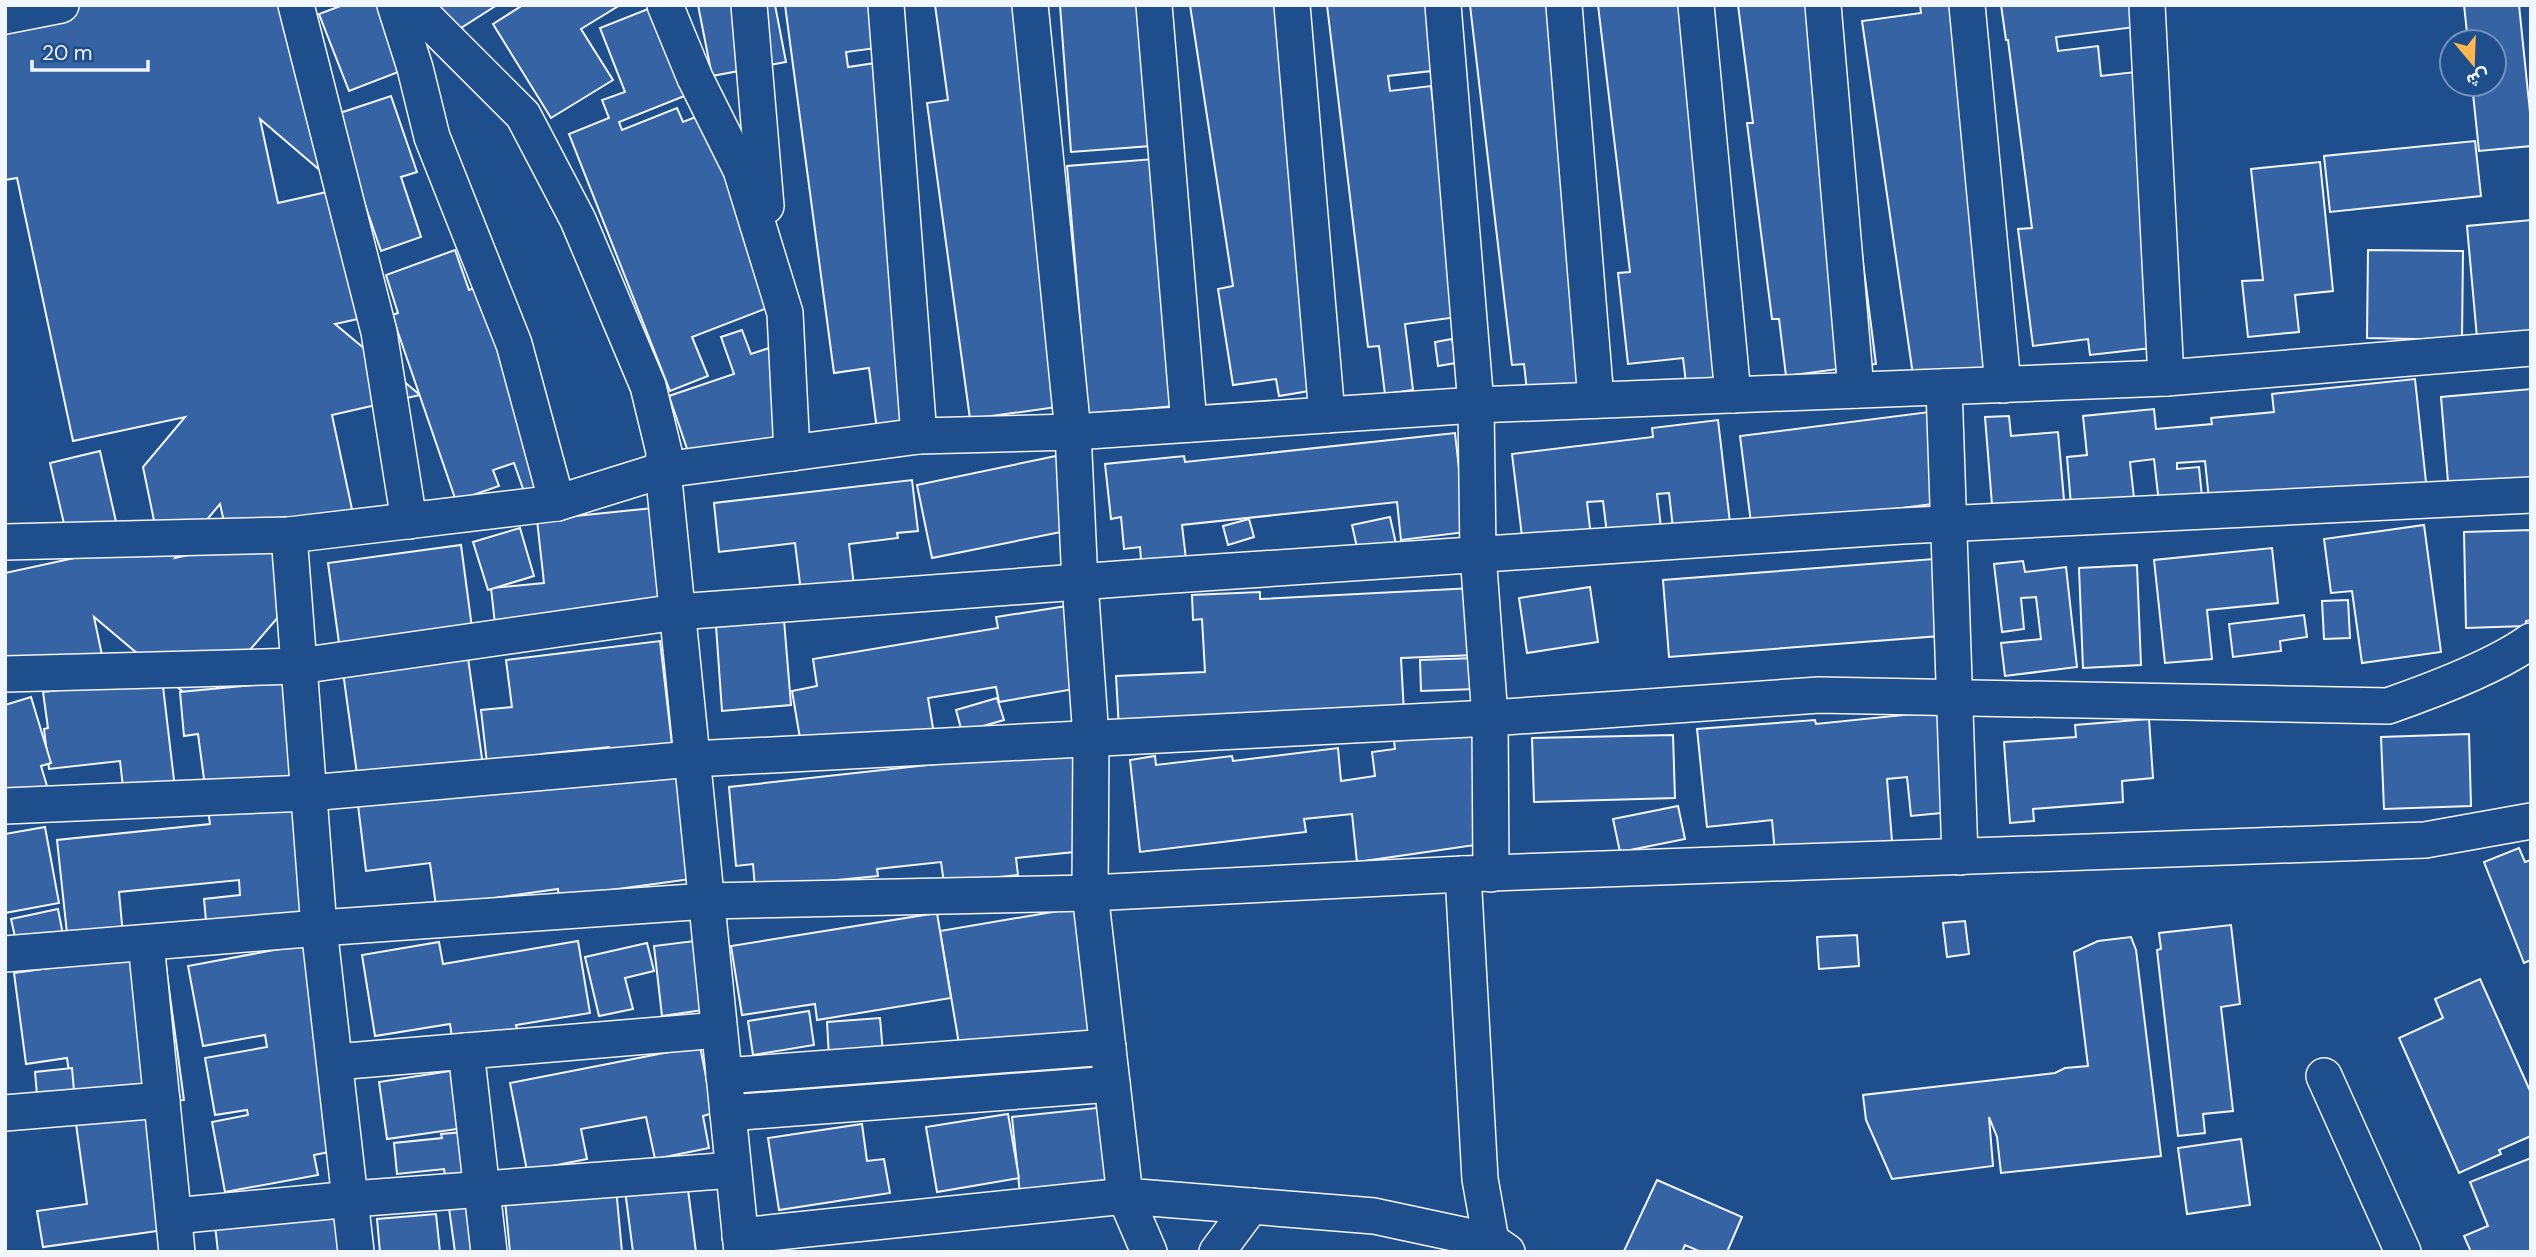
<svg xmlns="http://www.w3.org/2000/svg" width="2536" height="1257" viewBox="0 0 2536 1257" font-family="'DM Sans',Vazirmatn,sans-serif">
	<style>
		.building { fill: #3563a3; stroke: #f2f6ff; stroke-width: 2 }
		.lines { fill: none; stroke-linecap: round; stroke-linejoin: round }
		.street-casing { stroke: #f2f6ff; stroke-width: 38 }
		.street { stroke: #1f4e8c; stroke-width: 35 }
	</style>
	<rect width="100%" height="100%" fill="#1f4e8c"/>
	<g class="building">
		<path d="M5,5H286L322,172L260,119L278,203L340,189L367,317L335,324L420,395L332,415L353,514L228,540L220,504L175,558L277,536L291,602L201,707L94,617L103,660L5,681V573L158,540L143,467L185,417L73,441L17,178L5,180Z"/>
		<path d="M343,5H390L414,66L349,91L319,14Z"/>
		<path d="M437,5H497L453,33Z"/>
		<path d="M523,5H620L581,29L613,80L551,118L493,24Z"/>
		<path d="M658,5L697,91L619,122L622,130L677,108L683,122L706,113L708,135L775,305L692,337L708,376L670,391L569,134L609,118L602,100L625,92L600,28Z"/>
		<path d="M698,5H775L786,62L712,76Z"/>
		<path d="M785,5H893L898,45L846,52L848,67L882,62L933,445L880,453L869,368L834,373Z"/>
		<path d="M935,5H1023L1064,406L970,419L927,103L948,100Z"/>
		<path d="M1060,5H1141L1151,146L1071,152Z"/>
		<path d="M1190,5H1280L1339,386L1279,396L1276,379L1233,385L1218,289L1233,286Z"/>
		<path d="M1327,5H1432L1440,70L1388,76L1390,91L1431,86L1458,317L1405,324L1413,390L1385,394L1379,346L1368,347Z"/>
		<path d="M1470,5H1562L1597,382L1527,391L1524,364L1512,365Z"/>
		<path d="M1598,5H1697L1740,377L1686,383L1683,358L1628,364L1618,273L1630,272Z"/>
		<path d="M1738,5H1830L1876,364L1786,376L1779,319H1772L1747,123H1753Z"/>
		<path d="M1920,5H1972L1999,369L1914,382L1862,21L1921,13Z"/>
		<path d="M2001,5H2141L2143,26L2056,37L2058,51L2098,46L2101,76L2135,72L2169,346L2090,355L2088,339L2033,346L2018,229L2032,228L2008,40H2006Z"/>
		<path d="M2464,5H2519L2531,122V146L2479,151L2472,84H2494V42H2468Z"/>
		<path d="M391,96L417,172L401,177L421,237L381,251L334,115Z"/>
		<path d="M2475,141L2481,196L2330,212L2324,156Z"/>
		<path d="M1154,159L1175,406L1088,414L1067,166Z"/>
		<path d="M2320,162L2333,291L2295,295L2299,332L2248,337L2242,281L2263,280L2251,169Z"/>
		<path d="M2531,220V344L2478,349L2467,226Z"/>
		<path d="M455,250L469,290L492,282L564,490L528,503L514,463L493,470L499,486L456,501L392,315L398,313L386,275Z"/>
		<path d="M2368,250L2463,251L2462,340L2367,338Z"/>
		<path d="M742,330L751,354L772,347L800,429L735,451L695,472L669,396L734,374L721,337Z"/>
		<path d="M1452,339L1456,363L1438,366L1435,342Z"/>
		<path d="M2415,379L2428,501L2211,519L2205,461L2177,463V469L2199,467L2203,507L2160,512L2154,459L2130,462L2134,498L2071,505L2067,457L2087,455L2083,416L2154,409L2156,429L2212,424L2211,418L2274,412L2272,394Z"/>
		<path d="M2531,389V499L2450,506L2441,397Z"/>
		<path d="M1929,412L1940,503L1864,513L1751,523L1740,436Z"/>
		<path d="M2009,416L2011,436L2058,432L2065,511L1993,517L1985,417Z"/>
		<path d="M1718,420L1732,540L1675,546L1669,493L1657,494L1662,536L1608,542L1603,501L1587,502L1592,545L1524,553L1512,454L1653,437L1652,428Z"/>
		<path d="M1455,433L1466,532L1401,540L1397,502L1182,525L1187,568L1142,572L1140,547L1124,549L1121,517L1111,519L1105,464L1184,456L1185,462Z"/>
		<path d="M100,451L117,526L67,537L50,463Z"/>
		<path d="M1056,456L1071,530L932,558L917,485Z"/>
		<path d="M912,480L918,531L897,533L898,538L849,544L855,594L802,600L795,543L719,552L714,503Z"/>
		<path d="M653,508L664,622L497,642L491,588L544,583L537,520Z"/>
		<path d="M1390,517L1396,544L1358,552L1352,525Z"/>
		<path d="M1249,519L1254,537L1228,545L1223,526Z"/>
		<path d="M2424,525L2441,652L2362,663L2352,591L2331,593L2324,539Z"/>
		<path d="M520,528L534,576L488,590L473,542Z"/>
		<path d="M2531,530V620L2526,621V626L2466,628L2464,532Z"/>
		<path d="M461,545L476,658H468L485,780L676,765L691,879L559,897L558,889L436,906L430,863L366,871L357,797V774L328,563Z"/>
		<path d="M2272,548L2278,603L2207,610L2212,659L2165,663L2154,560Z"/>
		<path d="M1947,558L1953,635L1669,657L1663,580Z"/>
		<path d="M2023,561L2025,572L2066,567L2077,667L2005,676L2001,643L2041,639L2036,597L2021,598L2024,629L2002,632L1994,564Z"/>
		<path d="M2137,565L2141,665L2083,668L2079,568Z"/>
		<path d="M1590,587L1598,642L1527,653L1519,598Z"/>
		<path d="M1473,588L1476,655L1401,658L1404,713L1119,729L1116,676L1205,672L1202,619L1193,620L1192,595L1260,592V599Z"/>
		<path d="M2348,600L2350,638L2324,639L2322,601Z"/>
		<path d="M1067,606L1080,688L999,702L996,687L928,698L934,734L803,756L792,691L817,686L813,659L998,628L996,617Z"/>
		<path d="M2304,615L2307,637L2280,641L2281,651L2233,657L2229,624Z"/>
		<path d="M784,620L791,705L722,711L716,626Z"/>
		<path d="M660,641L673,753L610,760L609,747L542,754L543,765L488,772L481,710L512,707L506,660Z"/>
		<path d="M1475,658L1476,689L1421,691L1420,660Z"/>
		<path d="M160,661L176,797L125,804L120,761L49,769L44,729L48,728L43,692L137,681Z"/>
		<path d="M297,681L317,921L207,932L204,899L240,895L239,880L119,892L124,946L69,952L57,840L210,824L198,734L184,736L180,692Z"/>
		<path d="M31,697L51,763L41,766L50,796L5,809V705Z"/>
		<path d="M997,698L1004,720L962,732L956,710Z"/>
		<path d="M1952,710L1962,811L1911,816L1907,777L1887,779L1892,841L1775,853L1772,820L1707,827L1697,729L1815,720L1816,724Z"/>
		<path d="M2149,719L2153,778L2122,781L2123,802L2033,809L2034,821L2010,823L2004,742L2076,737L2075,725Z"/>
		<path d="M1476,732L1489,843L1357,862L1352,814L1304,819L1306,832L1140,852L1130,760L1155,756L1156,765L1232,756L1233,761L1338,748L1341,781L1375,776L1372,752L1395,749L1394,741Z"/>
		<path d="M2469,734L2471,806L2384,809L2381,737Z"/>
		<path d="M1673,735L1675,798L1534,802L1532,738Z"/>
		<path d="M1073,749L1084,851L1016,858L1018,875L944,883L941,862L877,869L878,876L755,888L753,864L736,866L729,787Z"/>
		<path d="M1678,806L1685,839L1620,852L1613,819Z"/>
		<path d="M45,827L59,903L5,913V834Z"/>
		<path d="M2519,848L2525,862L2531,860V960L2524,963L2484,862Z"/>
		<path d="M1082,907L1103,1030L961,1056L940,931Z"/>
		<path d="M58,909L64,940L18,950L11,919Z"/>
		<path d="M937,913L951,998L817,1020L815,1004L742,1015L731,946Z"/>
		<path d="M1965,921L1969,954L1947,957L1943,923Z"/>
		<path d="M2231,925L2240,1004L2221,1007L2233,1111L2203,1114L2205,1133L2178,1136L2157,950L2161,949L2159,933Z"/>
		<path d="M1857,935L1859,966L1819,969L1817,937Z"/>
		<path d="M2131,937L2136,950L2161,1156L2001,1173L1997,1137L1989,1117L1993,1166L1892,1179L1866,1120L1863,1095L2055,1073L2065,1068L2088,1066L2074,952L2098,941Z"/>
		<path d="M578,941L590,1013L516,1025L518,1033L453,1044L450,1024L375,1036L362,955L439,942L443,964Z"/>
		<path d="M694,941L703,1010L662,1016L654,946Z"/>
		<path d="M312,943L344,1149L314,1155L318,1175L225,1192L212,1122L248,1115L247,1110L215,1115L205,1058L267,1047L265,1035L203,1046L188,966Z"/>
		<path d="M647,943L654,971L625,978L633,1009L599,1016L585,957Z"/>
		<path d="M164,952L184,1100L162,1103L179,1228L43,1247L37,1211L87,1204L67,1058L26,1064L14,973Z"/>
		<path d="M2480,979L2531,1093V1136L2499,1150L2501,1154L2459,1173L2399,1038L2443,1018L2435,999Z"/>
		<path d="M809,1011L814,1045L753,1055L748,1021Z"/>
		<path d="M880,1018L883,1053L829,1057L827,1022Z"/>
		<path d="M700,1046L713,1113L703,1116L709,1148L655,1159L646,1117L581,1129L587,1159L527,1171L510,1083Z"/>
		<path d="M72,1068L74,1091L37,1095L35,1072Z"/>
		<path d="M463,1069L471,1127L387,1139L379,1082Z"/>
		<path d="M1106,1107L1114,1195L1021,1204L1012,1117Z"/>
		<path d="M1008,1114L1019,1178L937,1192L926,1127Z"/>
		<path d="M862,1124L867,1161L884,1159L890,1193L779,1210L768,1138Z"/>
		<path d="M476,1131L480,1171L445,1175L444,1169L397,1174L394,1143L442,1138L441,1134Z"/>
		<path d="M2241,1139L2250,1205L2187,1214L2178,1148Z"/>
		<path d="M2531,1158V1252H2471L2464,1236L2488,1226L2470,1182Z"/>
		<path d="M1657,1180L1742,1217L1727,1252H1701L1685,1245L1682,1252L1624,1251Z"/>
		<path d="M687,1182L696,1252H633L625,1190Z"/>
		<path d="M616,1188L622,1252H510L505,1200Z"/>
		<path d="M482,1196L490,1252H455L448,1201Z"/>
		<path d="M350,1211L355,1252H218L215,1225Z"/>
		<path d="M436,1214L440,1252H380L377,1219Z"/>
	</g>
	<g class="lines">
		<g class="street-casing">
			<g id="street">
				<path d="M296,5L379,332L409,521"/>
				<path d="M395,5L415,68L432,137L514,344L557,503"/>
				<path d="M413,5L523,115L578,220L648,386L664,452L663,470L742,1252"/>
				<path d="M665,5L695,78L741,170L785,313L792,453"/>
				<path d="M749,5L766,206"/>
				<path d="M886,5L919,436L1073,432L1476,405L2166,378"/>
				<path d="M1030,5L1073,432L1080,583L1091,738L1090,893L1125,1196L1374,1216L1491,1241L1507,1252"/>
				<path d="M1154,5L1189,424"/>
				<path d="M1292,5L1327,415"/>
				<path d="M1443,5L1476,405L1478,554L1490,718L1491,874"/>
				<path d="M1564,5L1596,400"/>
				<path d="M1696,5L1733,395"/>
				<path d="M1823,5L1856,390"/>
				<path d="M1967,5L2003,385"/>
				<path d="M2147,5L2166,378L2531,348"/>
				<path d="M5,16L61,5"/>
				<path d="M1944,387L1960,857"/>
				<path d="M289,535L319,928L356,1252"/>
				<path d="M5,542L289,535L557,503L663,470L919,436"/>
				<path d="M5,674L299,666L677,612L1158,576L1902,526L2531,495"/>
				<path d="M5,806L309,793L692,759L1490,718L1819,695L2388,706C2431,691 2495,667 2531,641"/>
				<path d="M1463,874L1480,1179L1491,1241"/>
				<path d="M146,943L177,1252"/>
				<path d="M5,954L319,928L707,901L1090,893L1463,874L2425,840L2531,821"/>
				<path d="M466,1051L489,1252"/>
				<path d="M335,1062L719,1030"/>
				<path d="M724,1076L1108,1047"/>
				<path d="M2324,1076L2403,1252"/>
				<path d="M5,1113L162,1100"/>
				<path d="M728,1113L1112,1084"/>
				<path d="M174,1216L352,1199L733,1170"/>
				<path d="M740,1236L1125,1196L1149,1252"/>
				<path d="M1217,1252L1251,1206"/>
			</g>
		</g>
		<use href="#street" class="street"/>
	</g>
	<rect width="2536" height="1257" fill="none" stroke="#f2f6ff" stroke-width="14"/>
	<g transform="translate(2473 63) rotate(161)"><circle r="33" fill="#1f4e8c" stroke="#7391ba" stroke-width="2"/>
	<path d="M0-5L12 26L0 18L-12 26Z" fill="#ffb74d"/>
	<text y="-10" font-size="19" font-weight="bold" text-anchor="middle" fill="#f2f6ff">ش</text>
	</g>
	<path d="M32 60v10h116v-10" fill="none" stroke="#f2f6ff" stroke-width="3.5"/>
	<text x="42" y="60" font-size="21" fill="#f2f6ff" stroke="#1f4e8c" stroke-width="5" paint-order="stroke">20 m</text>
</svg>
